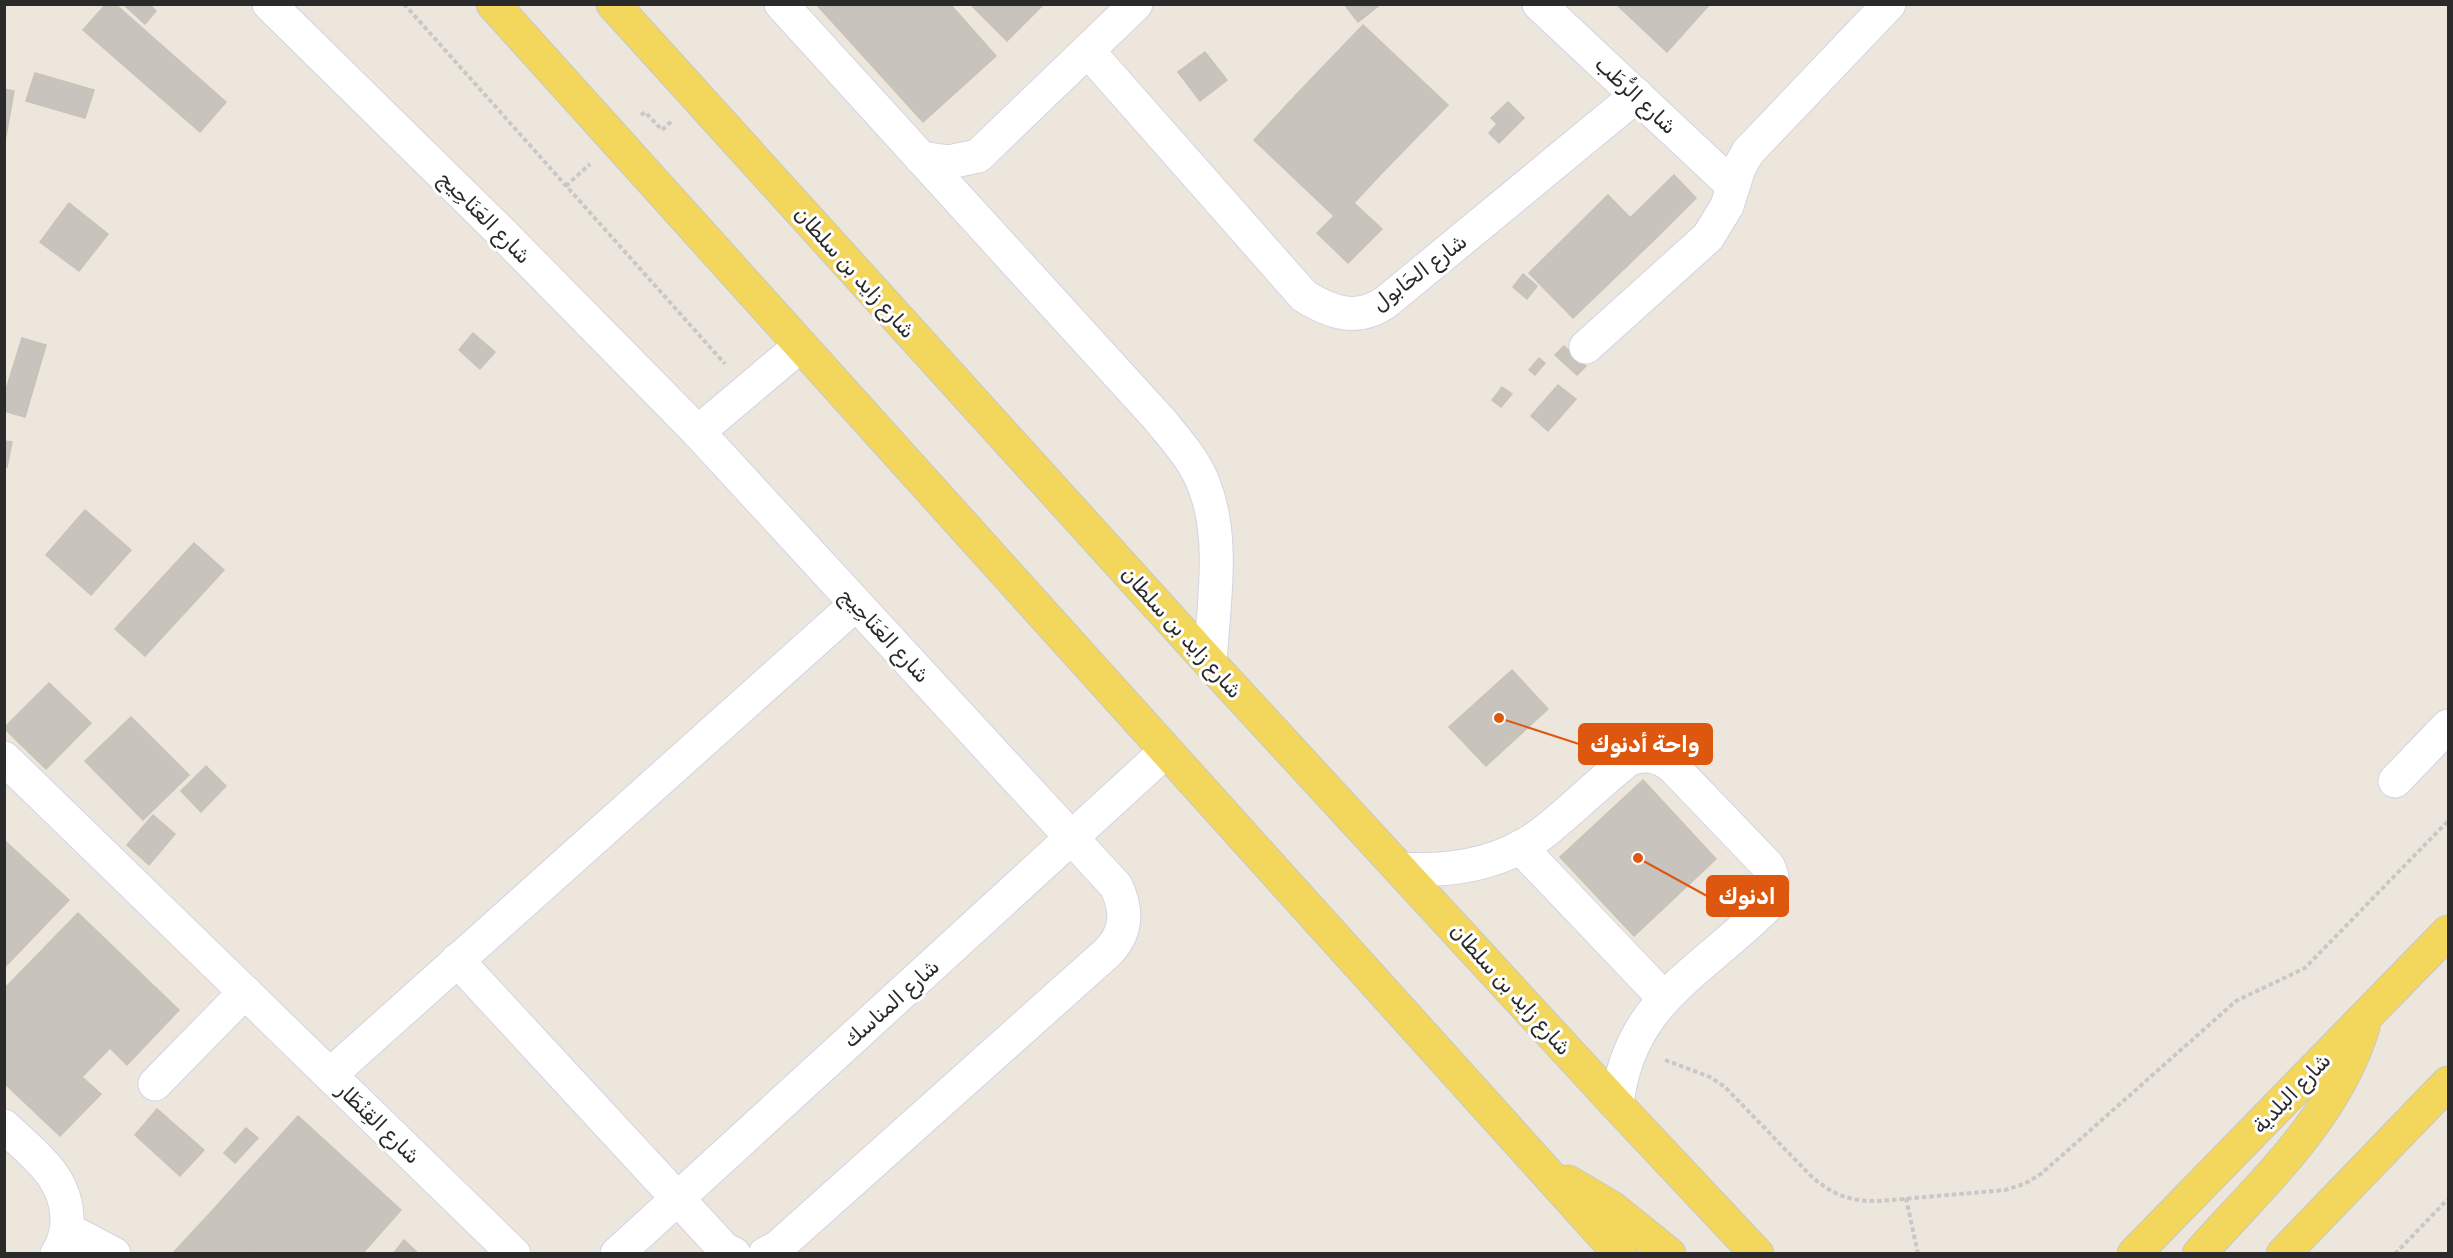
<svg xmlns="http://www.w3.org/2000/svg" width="2453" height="1258" viewBox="0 0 2453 1258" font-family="Rubik,Cairo,sans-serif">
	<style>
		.building { fill: #c8c3bc; stroke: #c8c3b6; stroke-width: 1.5 }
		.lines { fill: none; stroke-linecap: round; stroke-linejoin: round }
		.minor-casing { stroke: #d2d4e3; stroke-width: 35 }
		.major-casing { stroke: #c8c8c8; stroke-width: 35 }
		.path { stroke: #c8c8c8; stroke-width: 4; stroke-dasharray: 4.5 3; stroke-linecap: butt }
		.minor { stroke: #fff; stroke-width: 33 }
		.major { stroke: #f2d75c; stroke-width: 33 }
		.labels { text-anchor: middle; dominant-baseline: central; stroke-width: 6; stroke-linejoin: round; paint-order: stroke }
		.street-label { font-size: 21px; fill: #2a2a2a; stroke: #fff }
		.leader { fill: none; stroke: #de570e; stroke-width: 2 }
		.callout-dot { fill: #de570e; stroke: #fff; stroke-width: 2 }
		.callout { fill: #de570e; stroke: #de570e; stroke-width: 2 }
		.callout-label { font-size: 22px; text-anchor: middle; font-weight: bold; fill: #fff }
	</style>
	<rect width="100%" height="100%" fill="#ede6dc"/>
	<g class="building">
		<path d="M106,4H115L226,102L200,132L83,30Z"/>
		<path d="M123,4H149L156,11L145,24Z"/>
		<path d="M816,4H950L996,56L923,122Z"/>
		<path d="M970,4H1044L1007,41Z"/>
		<path d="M1344,4H1381L1358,22Z"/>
		<path d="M1616,4H1710L1667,52Z"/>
		<path d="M1363,25L1448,105L1379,176L1295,96Z"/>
		<path d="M1205,52L1227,80L1200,101L1178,72Z"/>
		<path d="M35,73L94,90L85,118L26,101Z"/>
		<path d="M4,89L14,91L4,147Z"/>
		<path d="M1295,96L1379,176L1354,203L1382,229L1348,263L1317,233L1334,216L1254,140Z"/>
		<path d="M1508,102L1524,118L1499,143L1489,133L1497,124L1491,118Z"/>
		<path d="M1674,175L1696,198L1653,241L1630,218Z"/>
		<path d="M1608,195L1653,241L1573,318L1529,273Z"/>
		<path d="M69,203L108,234L79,271L40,242Z"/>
		<path d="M1523,274L1537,286L1527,299L1513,287Z"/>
		<path d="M473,333L495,352L480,369L459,350Z"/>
		<path d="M22,338L46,345L25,417L4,411V396Z"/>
		<path d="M1564,346L1586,366L1577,375L1555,355Z"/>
		<path d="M1539,358L1545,363L1535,375L1529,370Z"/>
		<path d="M1558,385L1576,399L1548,431L1531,416Z"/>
		<path d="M1502,387L1512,394L1501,407L1492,400Z"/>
		<path d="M4,441L12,442L7,467L4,466Z"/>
		<path d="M85,510L131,550L91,595L46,555Z"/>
		<path d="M194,543L224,570L145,656L115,629Z"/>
		<path d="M1512,670L1548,709L1486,766L1449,727Z"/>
		<path d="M49,683L91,723L46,769L4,728Z"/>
		<path d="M131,717L189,775L143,820L85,761Z"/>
		<path d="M206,766L226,786L201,812L181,791Z"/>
		<path d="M1643,780L1716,859L1634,936L1560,857Z"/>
		<path d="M153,815L175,834L149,865L127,845Z"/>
		<path d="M4,840L69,900L4,968Z"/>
		<path d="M78,913L179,1010L127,1065L110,1048L82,1077L101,1094L60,1136L4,1083V989Z"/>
		<path d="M157,1109L204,1150L180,1176L135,1135Z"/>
		<path d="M298,1116L401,1210L362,1254H257L211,1212Z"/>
		<path d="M246,1128L258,1138L235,1163L224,1153Z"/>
		<path d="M211,1212L257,1254H172Z"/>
		<path d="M404,1240L419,1254H393Z"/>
	</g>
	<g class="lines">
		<g class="minor-casing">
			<g id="minor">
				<path d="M269,4L502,233L698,432L1116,886C1128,911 1127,932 1108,952L778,1247L765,1254"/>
				<path d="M781,4L1159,419C1176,440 1196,461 1205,488C1225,540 1213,608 1210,663"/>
				<path d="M1539,4L1733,186"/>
				<path d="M1088,51L1304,296C1331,313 1358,322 1386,302L1637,95"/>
				<path d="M921,158L949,162L978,156L1136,4"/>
				<path d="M1586,347L1708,237L1727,206L1739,168L1748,152L1889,4"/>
				<path d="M698,432L800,346"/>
				<path d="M4,758L514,1254"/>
				<path d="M2395,781L2448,726"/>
				<path d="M1520,847L1664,998"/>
				<path d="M1402,869C1454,872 1507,863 1549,828C1576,806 1601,781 1629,759C1647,753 1659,756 1673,767L1768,866C1775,880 1774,892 1767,906C1701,973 1628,1001 1617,1105"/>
				<path d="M457,960L715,1239L724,1249L734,1254"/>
				<path d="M330,1075L856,604"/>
				<path d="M155,1084L245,992"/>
				<path d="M4,1126C34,1155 68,1177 67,1222C67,1232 63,1245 57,1254"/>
				<path d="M67,1229L114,1254"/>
				<path d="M617,1254L1166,751"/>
			</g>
		</g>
		<g class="major-casing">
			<g id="major">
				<path d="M493,4L1620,1254"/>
				<path d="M613,4L1210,663L1617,1105L1757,1254"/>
				<path d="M1568,1182L1612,1208L1669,1254"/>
				<path d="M2134,1254L2448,932"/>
				<path d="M2199,1254C2261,1184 2335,1119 2363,1027"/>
				<path d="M2283,1254L2448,1083"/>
			</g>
		</g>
		<g class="path">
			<path d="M404,4L725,364"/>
			<path d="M641,115L645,112L662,130L672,121"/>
			<path d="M566,186L590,164"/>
			<path d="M1665,1060L1710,1077L1725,1087L1810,1175C1832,1195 1851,1202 1880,1201L2005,1190L2024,1184L2041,1174L2236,1001L2305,968L2448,821"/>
			<path d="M1906,1198L1918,1254"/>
			<path d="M2395,1254L2448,1199"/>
		</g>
		<use href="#minor" class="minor"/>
		<use href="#major" class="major"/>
	</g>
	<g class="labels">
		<g class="street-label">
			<text transform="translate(1636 95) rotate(43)">شارع الرُّطَب</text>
			<text transform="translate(485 217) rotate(45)">شارع العَنَاجِيج</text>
			<text transform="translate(855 272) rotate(48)">شارع زايد بن سلطان</text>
			<text transform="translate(1419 272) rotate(-37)">شارع الحَابول</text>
			<text transform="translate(1182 632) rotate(48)">شارع زايد بن سلطان</text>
			<text transform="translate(885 635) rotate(47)">شارع العَنَاجِيج</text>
			<text transform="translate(1511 989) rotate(48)">شارع زايد بن سلطان</text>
			<text transform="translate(891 1003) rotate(-42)">شارع المناسك</text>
			<text transform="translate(2291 1093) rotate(-46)">شارع البلدية</text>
			<text transform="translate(379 1123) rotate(44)">شارع القِنْطَار</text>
		</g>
	</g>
	<path class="leader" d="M1499 718L1579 744M1638 858L1707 896"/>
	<g class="callout-dot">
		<circle cx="1499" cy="718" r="6"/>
		<circle cx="1638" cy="858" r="6"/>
	</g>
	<g class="callout">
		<rect x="1579" y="724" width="133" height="40" rx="6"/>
		<rect x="1707" y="876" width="81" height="40" rx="6"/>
	</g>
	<g class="callout-label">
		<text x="1645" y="752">واحة أدنوك</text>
		<text x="1747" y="904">ادنوك</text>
	</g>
	<rect width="2453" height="1258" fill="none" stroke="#2a2a2a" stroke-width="12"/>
</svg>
